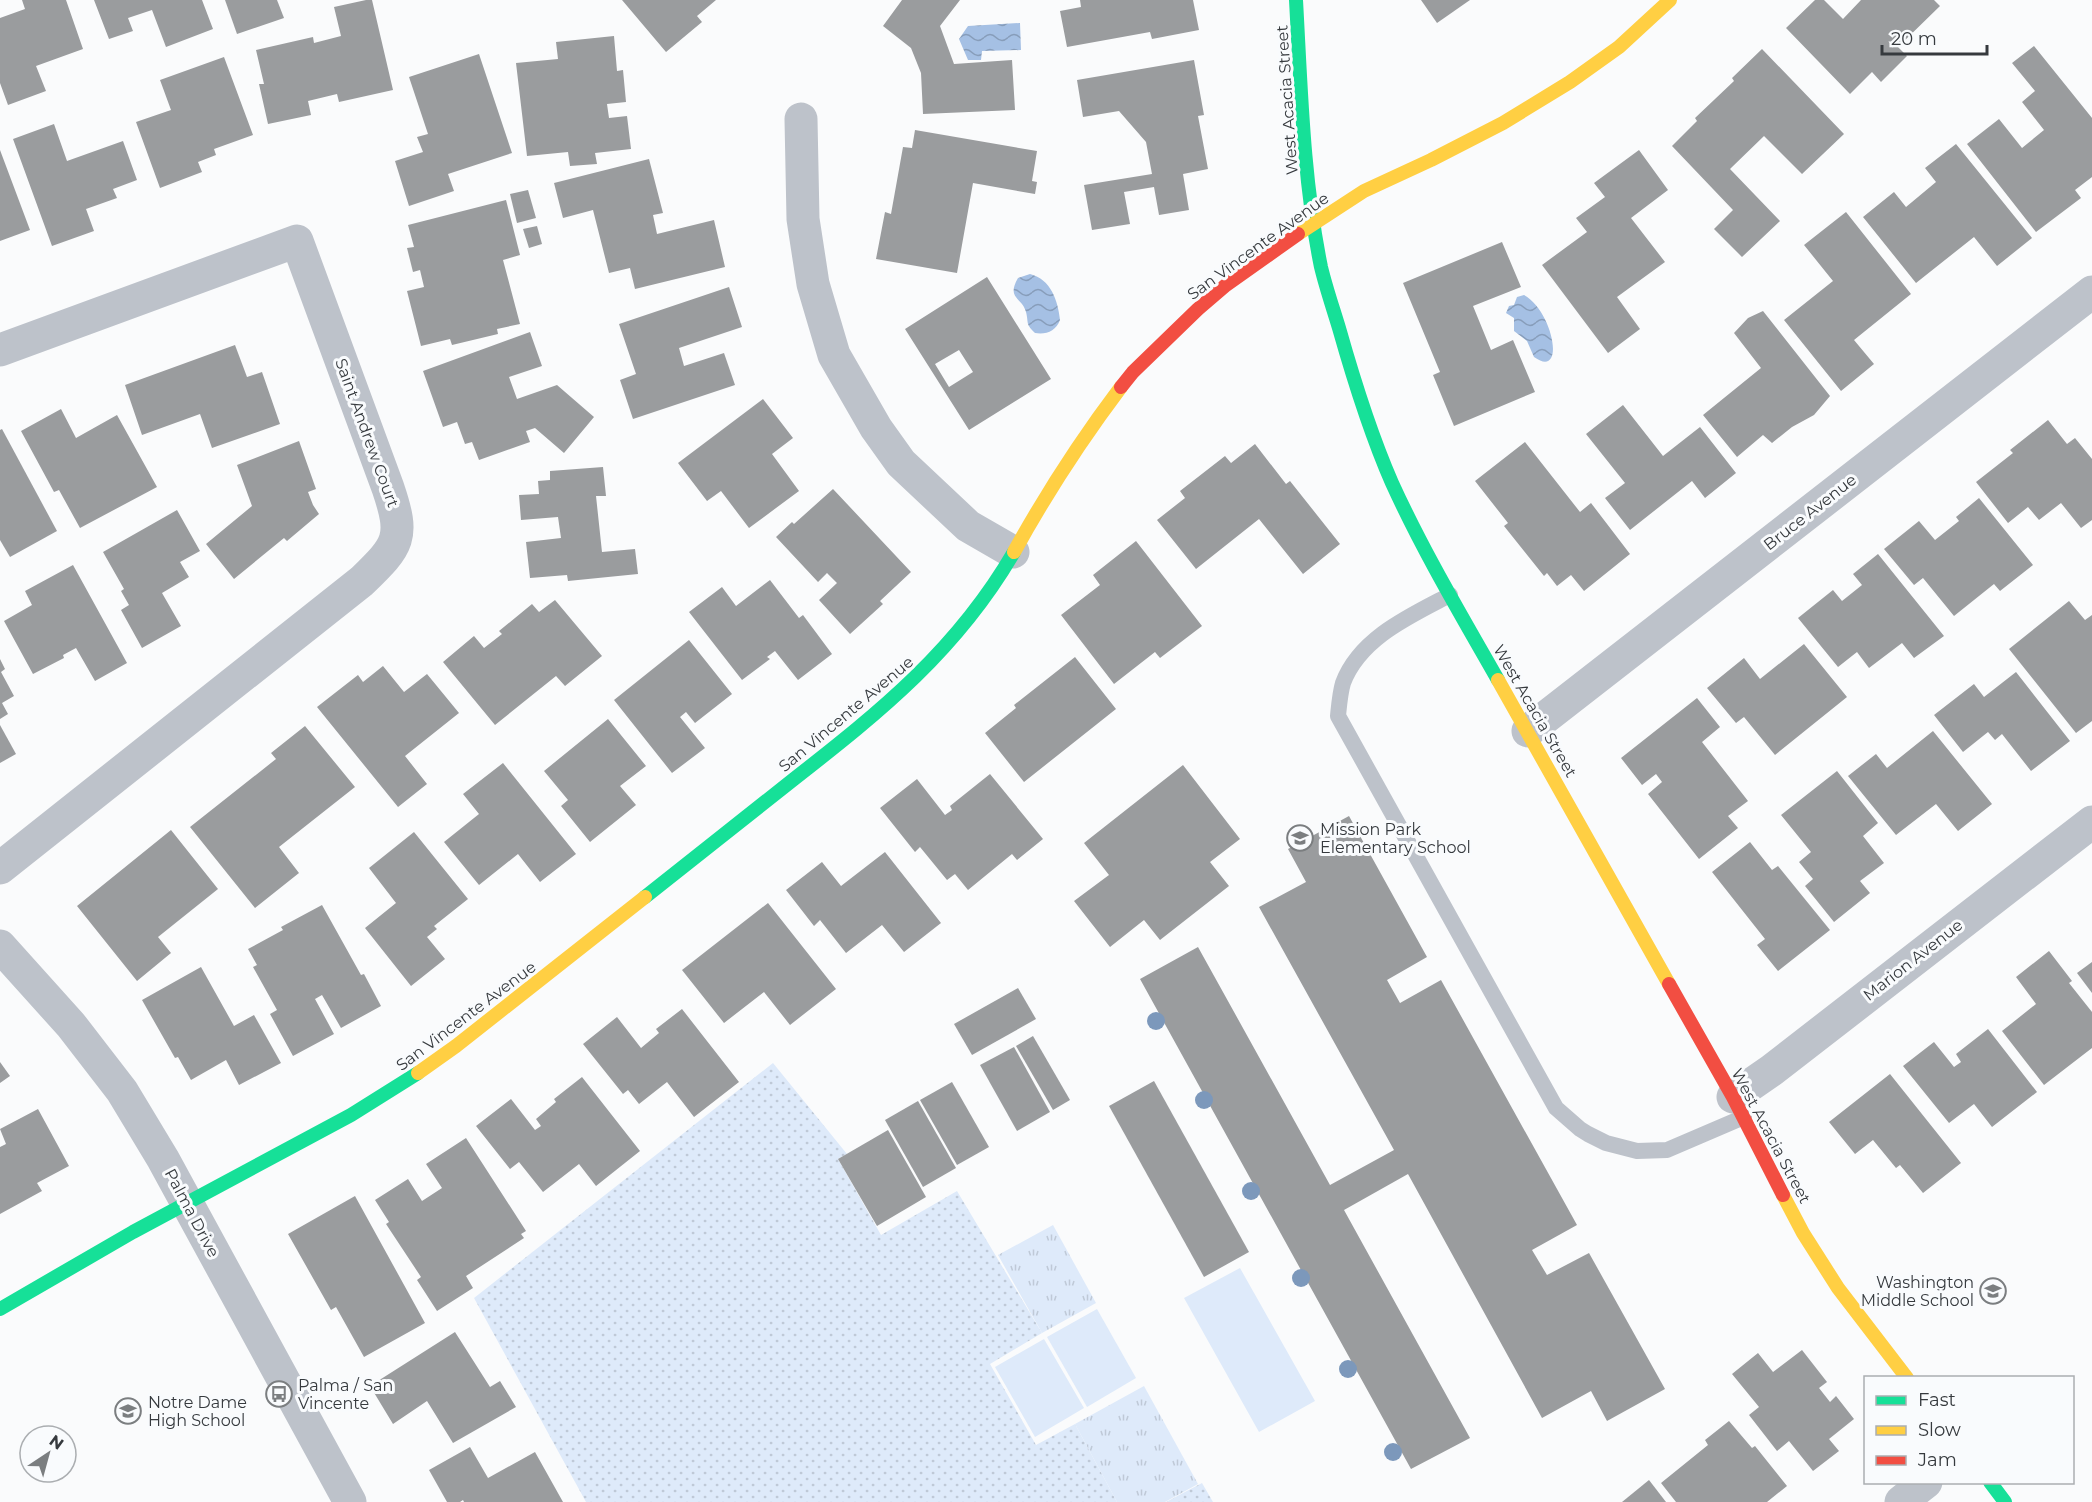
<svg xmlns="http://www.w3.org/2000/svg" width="2092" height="1502" viewBox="0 0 2092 1502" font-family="Montserrat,sans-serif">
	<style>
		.grass { fill: url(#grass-dots) }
		.park { fill: url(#park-tufts) }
		.garden { fill: #deeafa }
		.water { fill: url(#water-waves) }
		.building { fill: #9a9c9e; fill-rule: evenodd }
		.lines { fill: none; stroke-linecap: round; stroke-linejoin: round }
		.lane { stroke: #bdc2ca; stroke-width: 16 }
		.street { stroke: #bdc2ca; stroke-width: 33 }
		.fast { stroke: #16e098; stroke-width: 14 }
		.slow { stroke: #ffcf43; stroke-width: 14 }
		.jam { stroke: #f24e42; stroke-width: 14 }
		.tree { fill: #7c98bb }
		.labels { text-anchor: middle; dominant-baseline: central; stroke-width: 6; stroke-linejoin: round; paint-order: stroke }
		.street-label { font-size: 16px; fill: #363a3e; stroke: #f9fbfd }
		.poi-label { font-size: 16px; fill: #363a3e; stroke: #f9fbfd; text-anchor: start }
	</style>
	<defs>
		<pattern id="grass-dots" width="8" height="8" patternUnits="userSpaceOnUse" patternTransform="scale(1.5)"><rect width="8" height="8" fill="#deeafa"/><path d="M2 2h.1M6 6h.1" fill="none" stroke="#bfc9d7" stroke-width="1.8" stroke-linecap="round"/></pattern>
		<pattern id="park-tufts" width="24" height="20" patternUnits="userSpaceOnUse" patternTransform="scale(1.5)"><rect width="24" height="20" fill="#deeafa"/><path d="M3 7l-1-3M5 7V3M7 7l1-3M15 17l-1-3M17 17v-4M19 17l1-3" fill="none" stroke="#bfc9d7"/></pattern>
		<pattern id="water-waves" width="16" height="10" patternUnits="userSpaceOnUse" patternTransform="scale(1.5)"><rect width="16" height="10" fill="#a5c0e4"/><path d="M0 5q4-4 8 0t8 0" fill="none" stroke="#879dba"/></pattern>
	</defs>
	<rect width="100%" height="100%" fill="#fafbfc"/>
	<g class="grass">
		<path d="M773,1063L847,1154L838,1159L881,1235L957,1191L1042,1333L990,1364L1036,1445L1075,1424L1117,1502H586L474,1298Z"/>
		<path d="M1202,1483L1213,1502H1166Z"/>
	</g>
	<g class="park">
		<path d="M1053,1225L1096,1303L1042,1333L998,1255Z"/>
		<path d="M1144,1386L1198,1484L1165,1502H1117L1075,1424Z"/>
	</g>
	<g class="garden">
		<path d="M1240,1268L1315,1401L1259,1432L1184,1298Z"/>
		<path d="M1097,1309L1136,1378L1087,1407L1047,1337Z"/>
		<path d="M1044,1339L1084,1408L1035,1437L995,1367Z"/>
	</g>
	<g class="water">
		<path d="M1020,23L1021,50L982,51L981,60H968L959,39L968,26Z"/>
		<path d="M1030,274C1051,279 1058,301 1060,320C1056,331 1046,335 1035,333C1025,323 1029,324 1026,312C1022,297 1006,299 1018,278Z"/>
		<path d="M1524,295C1554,312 1566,380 1534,357L1527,341L1514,331V318L1506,313L1509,306L1514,305L1517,297Z"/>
	</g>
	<g class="building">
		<path d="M22,0H66L83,49L36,66L46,91L8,105L0,83V18L25,9Z"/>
		<path d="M94,0H202L213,29L166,47L152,10L128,18L133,31L109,39Z"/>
		<path d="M225,0H277L284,18L237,34Z"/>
		<path d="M366,0H372L393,90L339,102L337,94L308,101L311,115L268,124L259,84H264L256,50L313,37L314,43L341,36L334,7Z"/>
		<path d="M622,0H716L697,16L702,22L666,52Z"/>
		<path d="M902,0H960L940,26L954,64L1012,60L1015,110L923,114L921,73L911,48L883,26Z"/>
		<path d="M1080,0H1193L1199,30L1152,39L1150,32L1067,47L1060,11L1081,7Z"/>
		<path d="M1421,0H1470L1437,23Z"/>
		<path d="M1815,0H1824L1843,19L1861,0H1934L1940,6L1898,47L1907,56L1881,82L1872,72L1850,94L1786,28Z"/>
		<path d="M614,36L617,71L623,70L626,102L607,104L609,118L627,116L631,149L595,153L597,164L570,166L568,152L527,156L516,63L558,59L556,42Z"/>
		<path d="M2034,46L2092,118V177L2075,190L2081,198L2036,232L1967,144L1999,119L2022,148L2044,130L2022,102L2035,91L2012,63Z"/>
		<path d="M1762,49L1844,134L1802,174L1764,136L1730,169L1780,221L1742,257L1714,229L1733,210L1672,146L1697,121L1695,118L1734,81L1732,78Z"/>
		<path d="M479,54L512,153L448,174L454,191L409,206L395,161L423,152L417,137L428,134L409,77Z"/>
		<path d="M224,57L253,135L214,149L216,155L198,162L202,172L160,188L136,122L171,110L160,80Z"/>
		<path d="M1194,60L1204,115L1198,116L1208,169L1183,174L1189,210L1159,215L1154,187L1124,192L1130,224L1092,230L1084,185L1152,174L1146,142L1119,111L1083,117L1077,80Z"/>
		<path d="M54,124L67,161L123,141L137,180L113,189L117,198L86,209L94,231L52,246L13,139Z"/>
		<path d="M915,130L1037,151L1032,181L1037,182L1035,194L973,183L957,273L876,259L885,212L891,214L903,147L912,148Z"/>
		<path d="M1956,144L2032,238L1997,266L1974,237L1916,283L1863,217L1894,192L1906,207L1936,182L1925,168Z"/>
		<path d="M0,150L30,230L0,241Z"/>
		<path d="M1639,150L1668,190L1631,218L1665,262L1617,297L1640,329L1608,353L1542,265L1587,232L1576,218L1605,197L1594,183Z"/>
		<path d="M649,159L663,213L653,215L657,234L714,220L725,267L635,289L630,268L609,273L593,210L563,218L554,183Z"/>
		<path d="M528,190L536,218L517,223L510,194Z"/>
		<path d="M506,200L520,255L503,260L520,324L497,329L498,334L452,345L450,339L421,346L407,291L424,287L420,270L413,272L407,248L414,247L408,225Z"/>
		<path d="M1846,212L1911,294L1854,340L1874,364L1841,391L1784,320L1833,281L1804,245Z"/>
		<path d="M537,226L542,244L529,248L523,229Z"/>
		<path d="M1502,242L1521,287L1473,306L1491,350L1513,340L1535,392L1454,426L1433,375L1440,372L1403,283Z"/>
		<path d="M987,277L1051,379L969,430L905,329ZM959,350L973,372L949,387L935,364Z"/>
		<path d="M729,287L742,327L679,348L684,366L724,353L735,385L633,419L620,380L636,374L619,324Z"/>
		<path d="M1763,311L1830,396L1814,415L1792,427L1772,443L1763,435L1737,457L1703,415L1761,368L1734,333L1748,318Z"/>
		<path d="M530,332L542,366L509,377L517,399L557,385L594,417L564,453L535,428L526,431L530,442L479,460L472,442L465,444L457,422L443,427L423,371Z"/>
		<path d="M235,345L247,377L262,372L280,424L212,448L200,414L142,435L125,385Z"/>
		<path d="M763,399L793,438L772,454L799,491L749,528L721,491L707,501L678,463Z"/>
		<path d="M1623,405L1663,456L1700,427L1736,473L1705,498L1692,481L1630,530L1605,498L1625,483L1586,434Z"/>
		<path d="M61,409L76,438L117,415L157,487L80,528L59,490L54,492L21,431Z"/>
		<path d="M2048,420L2067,444L2075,438L2092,459V520L2081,528L2061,503L2039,520L2028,507L2008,523L1976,482L2013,453L2010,450Z"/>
		<path d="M2,429L57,531L10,557L0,540V430Z"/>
		<path d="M299,441L316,489L308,492L313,505L319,514L287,541L284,538L234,579L206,544L252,506L237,465Z"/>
		<path d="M1525,442L1580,512L1591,503L1630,554L1584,591L1571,575L1557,586L1547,573L1544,576L1504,526L1508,523L1475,481Z"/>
		<path d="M1255,444L1286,484L1290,481L1340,544L1303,574L1259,519L1196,569L1157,520L1185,498L1180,491L1225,456L1231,463Z"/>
		<path d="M603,467L606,496H596L602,552L635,549L638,574L568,581L567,575L530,578L526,542L561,538L558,517L521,520L519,495L539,494L538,481L550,480V471Z"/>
		<path d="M833,489L911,572L880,601L883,604L850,634L819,600L837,583L827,573L818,582L776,537L792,522L794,524Z"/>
		<path d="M1979,498L2033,565L2000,591L1994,584L1954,616L1923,578L1914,585L1884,549L1919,521L1935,540L1959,521L1956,517Z"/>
		<path d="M177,510L200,551L180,562L189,577L162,593L181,626L142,648L121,610L129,605L121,591L124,589L103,552Z"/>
		<path d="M1136,541L1202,626L1160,658L1155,652L1114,684L1061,615L1100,585L1093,575Z"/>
		<path d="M1878,554L1944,636L1914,658L1902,643L1869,668L1857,652L1838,667L1798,618L1833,590L1842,601L1862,585L1853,574Z"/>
		<path d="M73,565L127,663L95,681L76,648L63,655L64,658L33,674L4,621L32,605L25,591Z"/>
		<path d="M770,580L799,618L803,615L832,654L798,680L775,651L767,657L770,659L742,680L689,612L722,587L736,606Z"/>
		<path d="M555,600L602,656L565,686L556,676L495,725L443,662L474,636L484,648L502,634L499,631L532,604L539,612Z"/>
		<path d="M2069,601L2085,620L2092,615V721L2076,733L2009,649Z"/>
		<path d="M689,640L732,694L695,723L686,712L680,717L705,748L672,773L614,700Z"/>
		<path d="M1804,644L1847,697L1775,755L1744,717L1736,723L1707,688L1744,658L1760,679Z"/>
		<path d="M1075,657L1116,709L1024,782L985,733L1016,708L1014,705Z"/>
		<path d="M0,659L5,669L1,672L14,696L2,703L8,714L0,719Z"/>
		<path d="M383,666L404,692L427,674L459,713L405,756L427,784L398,807L317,707L358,675L363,682Z"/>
		<path d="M2016,672L2070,741L2031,771L2002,734L1995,740L1988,732L1963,752L1934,715L1974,684L1984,697Z"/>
		<path d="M1697,698L1720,727L1702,742L1748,801L1728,816L1738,828L1699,859L1648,794L1662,782L1656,774L1642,785L1621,758Z"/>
		<path d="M608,719L646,766L620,786L636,805L590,842L561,806L568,800L544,771Z"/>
		<path d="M0,725L16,754L0,763Z"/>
		<path d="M305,726L355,787L279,847L299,873L255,908L190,827L276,759L271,753Z"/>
		<path d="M1933,731L1992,804L1958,831L1936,804L1896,835L1848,776L1876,754L1887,768Z"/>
		<path d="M503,763L576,854L540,882L518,854L479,885L444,842L479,814L463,794Z"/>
		<path d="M1183,765L1240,839L1210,862L1229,886L1160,940L1144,920L1110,947L1074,901L1109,875L1084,843Z"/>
		<path d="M1837,771L1878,823L1863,836L1884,863L1860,881L1870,893L1834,922L1805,886L1813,879L1799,862L1811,852L1781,815Z"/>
		<path d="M990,774L1043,839L1017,860L1012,854L968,890L955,874L947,880L920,847L915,852L880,808L917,779L945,815L952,810L950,806Z"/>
		<path d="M1349,816L1427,957L1387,980L1400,1003L1441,980L1577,1225L1532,1250L1547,1275L1589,1253L1665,1389L1607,1421L1591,1391L1542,1418L1408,1174L1344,1210L1470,1438L1411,1469L1140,979L1198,947L1330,1185L1394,1150L1259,907L1306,882L1288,849Z"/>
		<path d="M171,830L218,889L158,937L171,953L137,981L77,906Z"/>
		<path d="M414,832L468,899L434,926L437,929L427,937L445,959L411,986L365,928L396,903L369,868Z"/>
		<path d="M1750,842L1772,870L1778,866L1830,930L1778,971L1757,945L1765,939L1712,872Z"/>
		<path d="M885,852L941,923L904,952L882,925L846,953L820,920L814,926L786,890L822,862L841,886Z"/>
		<path d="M768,903L836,989L790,1025L764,992L724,1023L682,970Z"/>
		<path d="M322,905L361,975L364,974L381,1006L341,1028L322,995L315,999L334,1034L293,1056L270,1014L277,1010L253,967L257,965L248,949L283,930L281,927Z"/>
		<path d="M2049,951L2072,981L2069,983L2092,1012V1048L2044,1085L2002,1031L2036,1004L2016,977Z"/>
		<path d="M2092,962V993L2077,973Z"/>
		<path d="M201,967L234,1026L254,1015L281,1063L239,1085L226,1060L191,1080L178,1057L175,1058L142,1000Z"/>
		<path d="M1018,988L1036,1019L972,1055L954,1024Z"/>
		<path d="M682,1009L739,1082L694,1117L667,1082L639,1104L628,1090L623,1094L583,1044L617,1017L641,1048L659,1033L656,1029Z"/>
		<path d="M1988,1029L2037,1092L1992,1127L1974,1104L1949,1123L1903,1066L1934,1042L1954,1067L1961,1062L1956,1054Z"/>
		<path d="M1033,1036L1070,1100L1053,1110L1016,1046Z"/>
		<path d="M1014,1047L1050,1112L1017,1131L980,1065Z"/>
		<path d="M0,1062L10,1076L0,1083Z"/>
		<path d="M1890,1074L1961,1163L1923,1193L1900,1165L1896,1168L1873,1140L1855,1154L1829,1122Z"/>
		<path d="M582,1077L640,1151L596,1186L579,1164L543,1192L519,1162L510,1169L476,1126L511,1099L535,1130L541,1126L536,1119L556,1102L554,1099Z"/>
		<path d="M1154,1081L1249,1252L1204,1277L1109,1106Z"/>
		<path d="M952,1082L989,1147L957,1165L920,1100Z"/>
		<path d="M918,1101L956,1168L923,1187L885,1120Z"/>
		<path d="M38,1109L69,1166L37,1183L42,1191L0,1214V1147L6,1144L0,1129Z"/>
		<path d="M888,1130L926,1197L877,1226L838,1159Z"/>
		<path d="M466,1138L526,1231L521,1234L524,1238L466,1276L473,1288L437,1311L417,1280L421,1277L386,1224L389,1222L375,1200L408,1179L422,1201L442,1188L426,1164Z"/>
		<path d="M355,1196L425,1323L364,1357L336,1307L331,1310L288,1234Z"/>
		<path d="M455,1332L490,1387L500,1381L516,1407L453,1443L427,1401L393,1424L370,1386Z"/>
		<path d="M1802,1350L1827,1382L1819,1388L1830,1402L1836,1396L1854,1419L1829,1439L1839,1451L1813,1471L1789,1441L1777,1451L1749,1415L1759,1407L1732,1374L1758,1353L1773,1372Z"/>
		<path d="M1729,1421L1752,1448L1755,1446L1787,1486L1767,1502H1676L1661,1483L1708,1445L1705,1440Z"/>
		<path d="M470,1447L488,1478L535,1452L563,1502H464L463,1500L460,1502H447L429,1470Z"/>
		<path d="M1649,1480L1666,1502H1622Z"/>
	</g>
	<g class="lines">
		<path class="lane" d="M1450,595C1410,616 1360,638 1343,683C1340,693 1339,706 1338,716L1556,1108L1580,1129L1588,1134L1606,1143L1637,1151L1667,1150L1744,1117"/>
		<g class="street">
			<path d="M801,119L803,219L813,284L834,355L876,428L901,463L968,526L1013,552"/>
			<path d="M0,350L297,241L388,488C405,538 399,545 362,581L0,868"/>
			<path d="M1528,731L2092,292"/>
			<path d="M0,946L71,1025L122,1091L163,1159L350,1502"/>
			<path d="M1733,1097L1772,1070L2092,822"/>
			<path d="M1901,1502L1926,1482"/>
		</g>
		<g class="fast">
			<path d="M1296,0C1301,89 1303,179 1321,267C1326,288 1333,308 1339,328C1354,381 1370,433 1392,483C1423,551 1461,615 1498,680"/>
			<path d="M645,897C695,858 744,818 794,779C881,711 957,650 1014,552"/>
			<path d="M0,1309L133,1232L351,1115L418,1073"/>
			<path d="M1990,1482L2005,1502"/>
		</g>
		<g class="slow">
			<path d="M1298,234L1364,191L1431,160L1503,123L1570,82L1619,47L1670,0"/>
			<path d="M1014,552C1046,494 1081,440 1121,387"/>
			<path d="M1498,680L1669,984"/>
			<path d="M418,1073L456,1046L645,897"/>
			<path d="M1783,1195L1803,1233L1838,1288L1907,1378"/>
		</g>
		<g class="jam">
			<path d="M1121,387L1133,372L1198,309L1226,285L1298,234"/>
			<path d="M1669,984L1733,1097L1783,1195"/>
		</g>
	</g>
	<g class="tree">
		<circle cx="1156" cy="1021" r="9"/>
		<circle cx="1204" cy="1100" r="9"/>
		<circle cx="1251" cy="1191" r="9"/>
		<circle cx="1301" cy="1278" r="9"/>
		<circle cx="1348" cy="1369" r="9"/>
		<circle cx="1393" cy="1452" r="9"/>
	</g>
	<defs>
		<g id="school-ring" transform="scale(1.35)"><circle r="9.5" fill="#f9fbfd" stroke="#7b7e80" stroke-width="1.5"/><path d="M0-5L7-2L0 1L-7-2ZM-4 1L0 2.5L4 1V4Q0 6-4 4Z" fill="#7b7e80"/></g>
		<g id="bus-ring" transform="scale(1.35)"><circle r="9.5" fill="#f9fbfd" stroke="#7b7e80" stroke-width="1.5"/><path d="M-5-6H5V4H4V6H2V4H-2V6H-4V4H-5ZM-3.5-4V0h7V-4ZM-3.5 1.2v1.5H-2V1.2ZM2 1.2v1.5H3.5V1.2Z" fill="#7b7e80"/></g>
	</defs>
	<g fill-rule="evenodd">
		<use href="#school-ring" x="1300" y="838"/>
		<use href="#school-ring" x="1993" y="1291"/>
		<use href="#bus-ring" x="279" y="1394"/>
		<use href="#school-ring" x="128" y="1411"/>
	</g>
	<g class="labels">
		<g class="street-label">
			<text transform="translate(1287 100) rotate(-94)">West Acacia Street</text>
			<text transform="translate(1258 246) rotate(-36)">San Vincente Avenue</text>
			<text transform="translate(367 433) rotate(70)">Saint Andrew Court</text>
			<text transform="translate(1810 512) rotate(-38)">Bruce Avenue</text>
			<text transform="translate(1535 711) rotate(60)">West Acacia Street</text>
			<text transform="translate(846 714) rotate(-40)">San Vincente Avenue</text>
			<text transform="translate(1913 960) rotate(-38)">Marion Avenue</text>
			<text transform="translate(466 1016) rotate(-37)">San Vincente Avenue</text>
			<text transform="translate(1771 1136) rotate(62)">West Acacia Street</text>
			<text transform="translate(192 1213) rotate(62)">Palma Drive</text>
		</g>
		<g class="poi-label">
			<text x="1320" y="829">Mission Park<tspan x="1320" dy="18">Elementary School</tspan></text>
			<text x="1974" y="1282" text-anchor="end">Washington<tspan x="1974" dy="18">Middle School</tspan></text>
			<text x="298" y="1385">Palma / San<tspan x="298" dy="18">Vincente</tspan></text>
			<text x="148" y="1402">Notre Dame<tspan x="148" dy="18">High School</tspan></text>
		</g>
	</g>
	<rect x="1864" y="1376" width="210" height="108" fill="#f9fbfd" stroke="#abaeb1" stroke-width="1.5"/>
	<rect x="1876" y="1396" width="30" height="9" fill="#16e098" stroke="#abaeb1" stroke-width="1.5"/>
	<text x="1918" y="1406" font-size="18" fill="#363a3e">Fast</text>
	<rect x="1876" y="1426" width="30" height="9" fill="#ffcf43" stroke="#abaeb1" stroke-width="1.5"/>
	<text x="1918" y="1436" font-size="18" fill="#363a3e">Slow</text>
	<rect x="1876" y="1456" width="30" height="9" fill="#f24e42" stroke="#abaeb1" stroke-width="1.5"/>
	<text x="1918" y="1466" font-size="18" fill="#363a3e">Jam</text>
	<g transform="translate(48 1454) rotate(36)"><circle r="28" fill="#f9fbfd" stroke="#abaeb1" stroke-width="1.5"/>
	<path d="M0-4.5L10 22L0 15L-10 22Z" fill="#7b7e80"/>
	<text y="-9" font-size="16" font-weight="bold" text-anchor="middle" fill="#363a3e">N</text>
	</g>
	<path d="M1882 45v9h105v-9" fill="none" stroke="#363a3e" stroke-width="3"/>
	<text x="1891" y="45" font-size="18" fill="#363a3e" stroke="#f9fbfd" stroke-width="4.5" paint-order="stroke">20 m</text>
</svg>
